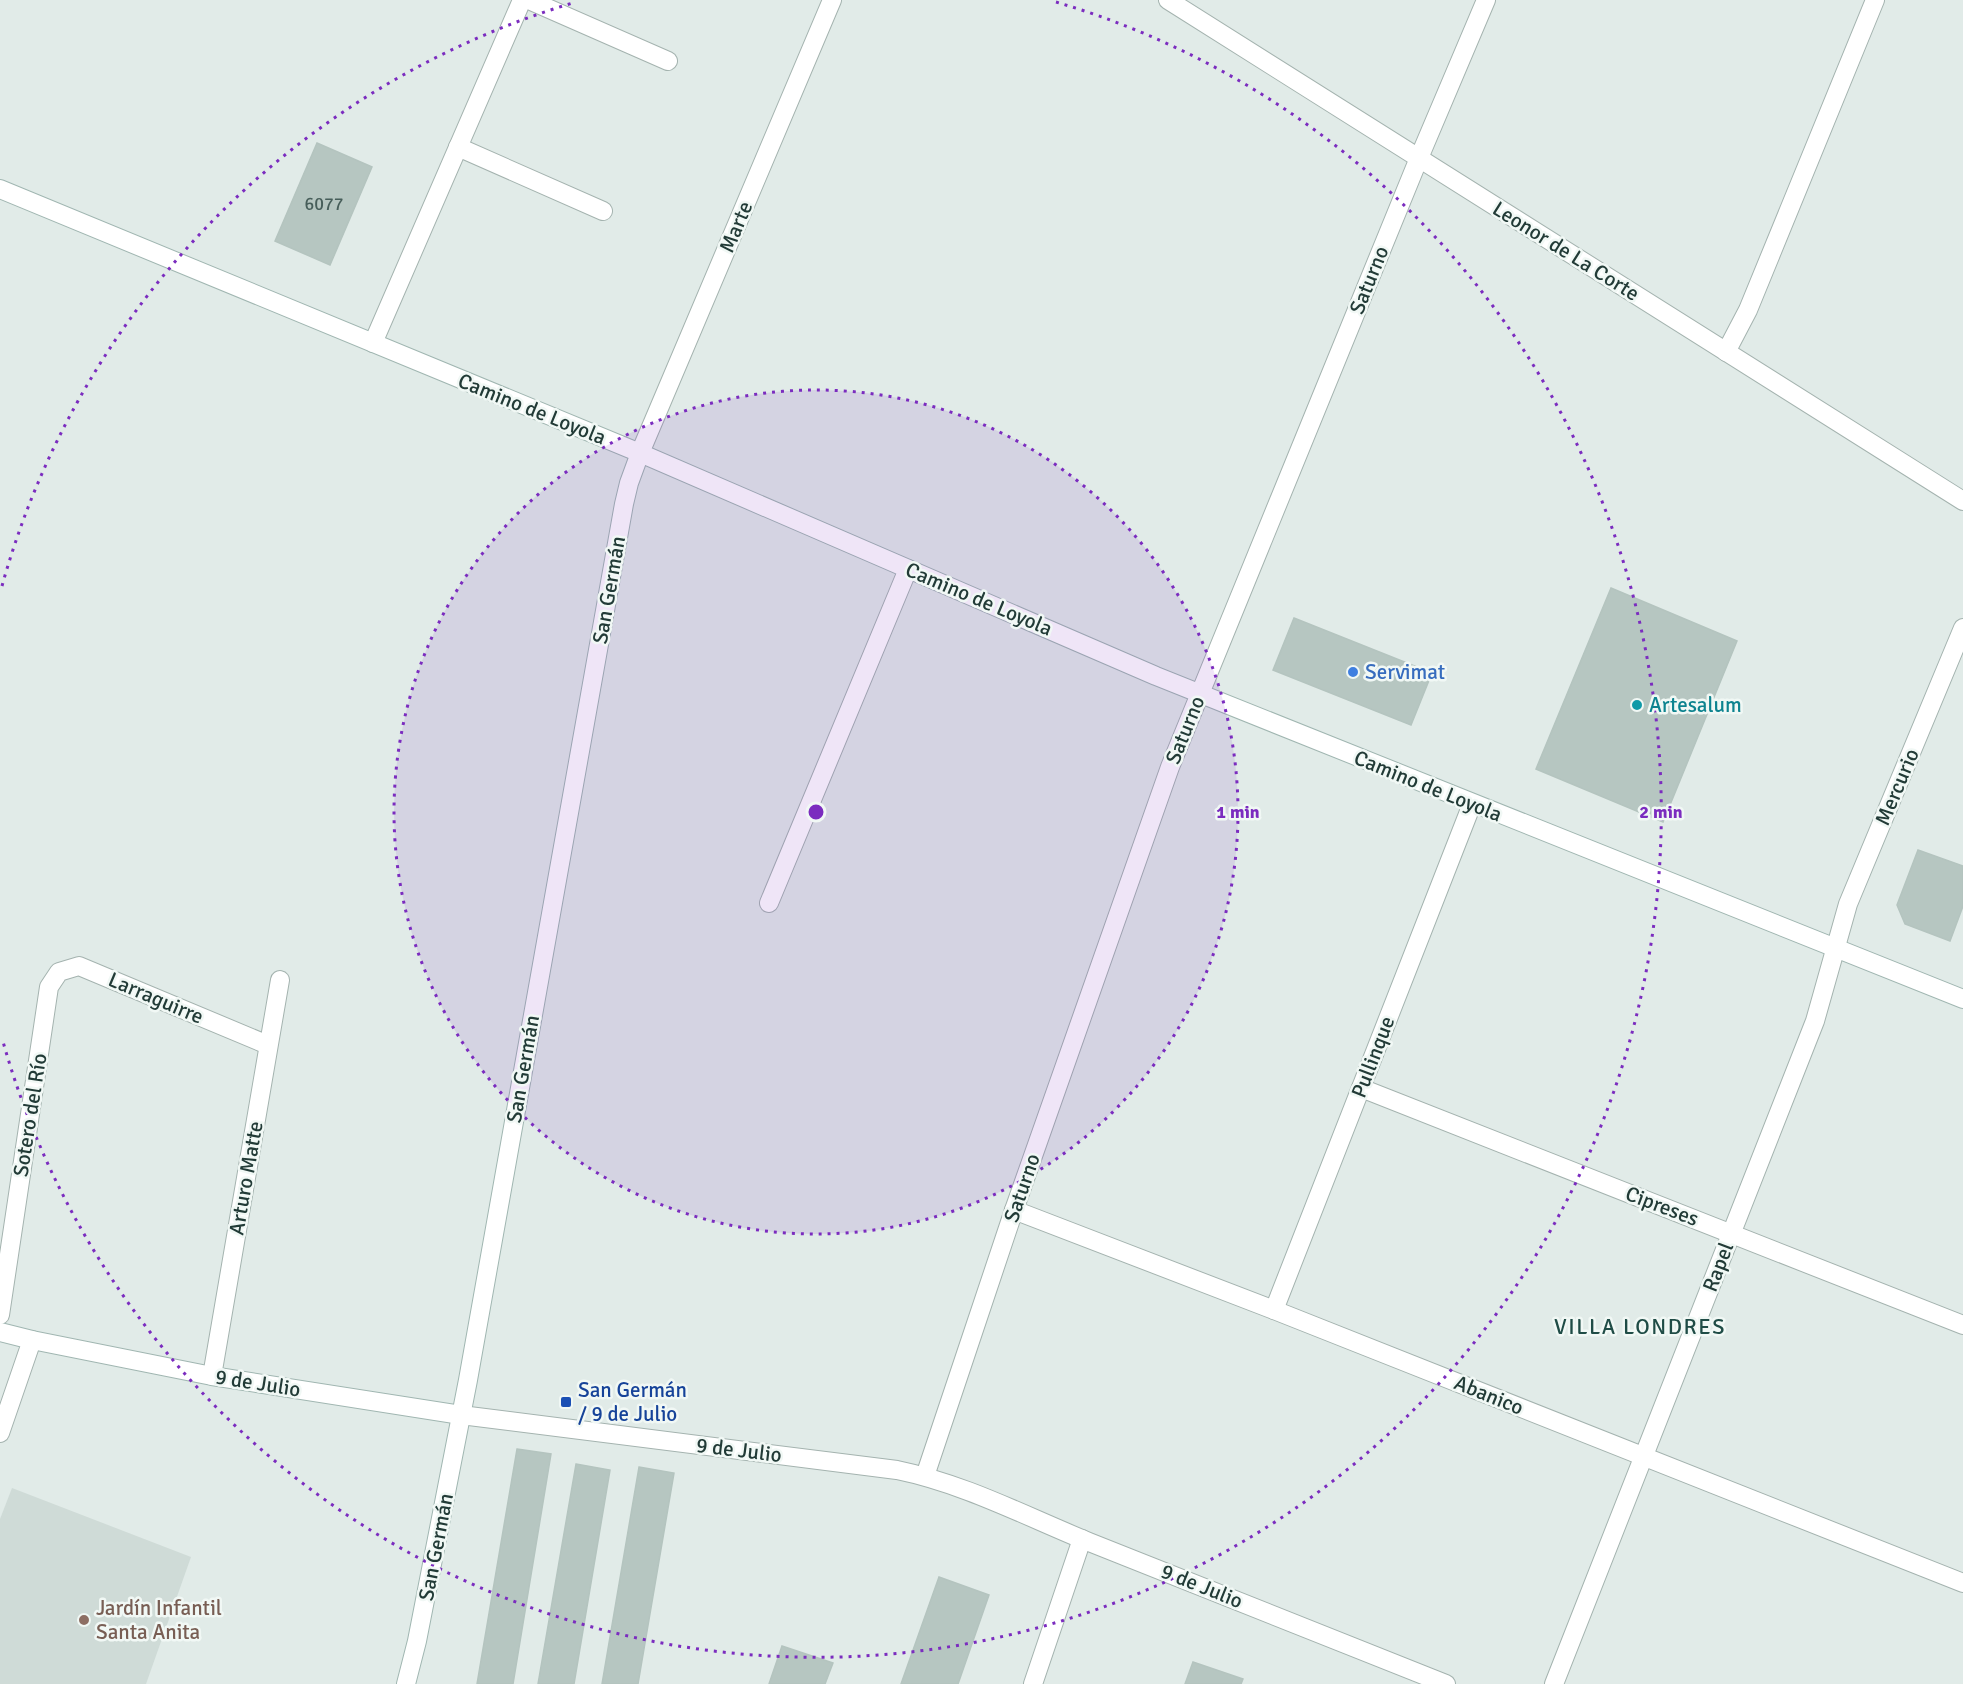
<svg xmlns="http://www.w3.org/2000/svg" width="1963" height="1684" viewBox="0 0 1963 1684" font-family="Signika,sans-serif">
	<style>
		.built { fill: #cfdbd7 }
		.building { fill: #b6c6c1; stroke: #b4c4bf; stroke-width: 1.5 }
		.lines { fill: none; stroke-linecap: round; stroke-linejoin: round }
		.lane-casing { stroke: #a4b3af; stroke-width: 20 }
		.street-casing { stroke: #a4b3af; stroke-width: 20 }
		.secondary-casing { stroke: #a0b6b1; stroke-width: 20 }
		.lane { stroke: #fff; stroke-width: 18 }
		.street { stroke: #fff; stroke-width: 18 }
		.secondary { stroke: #fff; stroke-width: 18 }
		.ring { fill: none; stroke: #7b2cbf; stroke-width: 3; stroke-dasharray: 3 6 }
		.shop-dot { fill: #3f7fe0; stroke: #f1f8f5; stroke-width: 2 }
		.culture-dot { fill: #0f9aa8; stroke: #f1f8f5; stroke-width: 2 }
		.transit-dot { fill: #1a4fb4; stroke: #f1f8f5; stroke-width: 2 }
		.education-dot { fill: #8d6e63; stroke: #f1f8f5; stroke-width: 2 }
		.labels { text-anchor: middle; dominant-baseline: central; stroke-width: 5; stroke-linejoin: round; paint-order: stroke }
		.number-label { font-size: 18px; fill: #475e5a }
		.street-label { font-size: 21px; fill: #223b37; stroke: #f1f8f5 }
		.shop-label { font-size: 21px; fill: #366cbe; stroke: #f1f8f5; text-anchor: start }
		.culture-label { font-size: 21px; fill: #0d838f; stroke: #f1f8f5; text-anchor: start }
		.transit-label { font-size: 21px; fill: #164399; stroke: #f1f8f5; text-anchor: start }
		.education-label { font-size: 21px; fill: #785e54; stroke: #f1f8f5; text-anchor: start }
		.neighbourhood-label { font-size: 22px; letter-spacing: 1.5px; fill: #1f4c46; stroke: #f1f8f5 }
		.centre { fill: #7b2cbf; stroke: #f1f8f5; stroke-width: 3 }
		.ring-label { font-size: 18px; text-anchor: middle; font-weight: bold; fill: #7b2cbf; stroke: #f1f8f5; stroke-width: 5; stroke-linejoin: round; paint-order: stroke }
	</style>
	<rect width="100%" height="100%" fill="#e1ebe8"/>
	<path class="built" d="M12,1488L191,1557L146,1684H0V1519Z"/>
	<g class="building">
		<path d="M317,143L372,167L330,265L275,241Z"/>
		<path d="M1611,588L1737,641L1663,822L1536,769Z"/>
		<path d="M1294,618L1432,673L1411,725L1273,670Z"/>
		<path d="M1918,850L1963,866V906L1950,941L1905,924L1897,905Z"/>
		<path d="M517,1449L551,1454L513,1684H477Z"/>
		<path d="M576,1464L610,1470L574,1684H538Z"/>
		<path d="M639,1467L674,1473L638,1684H602Z"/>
		<path d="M939,1577L989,1595L958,1684H901Z"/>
		<path d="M782,1646L833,1663L825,1684H769Z"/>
		<path d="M1193,1662L1243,1679L1241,1684H1185Z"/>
	</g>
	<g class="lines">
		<g class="lane-casing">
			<g id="lane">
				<path d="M1726,352L1748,310L1875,0"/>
				<path d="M769,903L908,569"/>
				<path d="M1033,1684L1082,1539"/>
			</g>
		</g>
		<g class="street-casing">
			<g id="street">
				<path d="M529,0L668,61"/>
				<path d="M1168,0L1963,501"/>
				<path d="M458,147L603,211"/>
				<path d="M373,343L522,0"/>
				<path d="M640,453L832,0"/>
				<path d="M1361,1088L1963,1325"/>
				<path d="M1014,1210L1274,1310L1963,1583"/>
				<path d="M1274,1310L1472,804"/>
				<path d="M0,1315L49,987L59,972L79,966L268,1045"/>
				<path d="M212,1376L280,980"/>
				<path d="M461,1415L897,1470C965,1484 1025,1516 1089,1542C1208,1589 1327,1636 1446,1684"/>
				<path d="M0,1433L32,1340"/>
				<path d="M925,1476L1014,1210L1170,767L1419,158L1486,0"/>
				<path d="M1554,1684L1815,1021L1848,904L1963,628"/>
			</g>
		</g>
		<g class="secondary-casing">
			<g id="secondary">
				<path d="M0,189L640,453L1156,676L1963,999"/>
				<path d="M0,1332L32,1340L212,1376L461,1415"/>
				<path d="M406,1684L417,1641L468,1380L624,504L629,483L640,453"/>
			</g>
		</g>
		<use href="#lane" class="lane"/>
		<use href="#street" class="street"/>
		<use href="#secondary" class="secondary"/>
	</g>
	<circle cx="816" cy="812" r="422" fill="#7b2cbf" fill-opacity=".12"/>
	<g class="ring">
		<circle cx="816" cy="812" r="422"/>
		<path d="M2 586A845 845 0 0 1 576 2M1056 2A845 845 0 1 1 2 1038"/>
	</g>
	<circle class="shop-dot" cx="1353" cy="672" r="6"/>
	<circle class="culture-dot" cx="1637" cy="705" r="6"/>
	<rect class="transit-dot" x="560" y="1396" width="12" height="12" rx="3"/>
	<circle class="education-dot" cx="84" cy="1620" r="6"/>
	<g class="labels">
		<g class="number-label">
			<text x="324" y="204">6077</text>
		</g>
		<g class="street-label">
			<text transform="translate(736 227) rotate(-67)">Marte</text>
			<text transform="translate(1566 251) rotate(32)">Leonor de La Corte</text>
			<text transform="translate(1369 280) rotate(-68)">Saturno</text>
			<text transform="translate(532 409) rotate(22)">Camino de Loyola</text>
			<text transform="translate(609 590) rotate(-80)">San Germán</text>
			<text transform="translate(979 599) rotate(23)">Camino de Loyola</text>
			<text transform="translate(1185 730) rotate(-68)">Saturno</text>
			<text transform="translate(1428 786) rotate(22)">Camino de Loyola</text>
			<text transform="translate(1897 787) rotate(-67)">Mercurio</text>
			<text transform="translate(156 998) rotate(23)">Larraguirre</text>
			<text transform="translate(1373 1057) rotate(-69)">Pullinque</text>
			<text transform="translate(523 1069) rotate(-80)">San Germán</text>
			<text transform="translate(30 1115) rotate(-81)">Sotero del Río</text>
			<text transform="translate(246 1178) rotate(-80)">Arturo Matte</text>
			<text transform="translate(1022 1188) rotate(-71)">Saturno</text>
			<text transform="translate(1662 1206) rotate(21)">Cipreses</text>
			<text transform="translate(1718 1267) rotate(-69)">Rapel</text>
			<text transform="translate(258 1383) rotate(9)">9 de Julio</text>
			<text transform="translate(1489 1395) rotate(22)">Abanico</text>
			<text transform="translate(739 1450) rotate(7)">9 de Julio</text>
			<text transform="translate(436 1547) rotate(-79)">San Germán</text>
			<text transform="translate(1202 1586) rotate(22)">9 de Julio</text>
		</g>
		<g class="shop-label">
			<text x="1365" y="672">Servimat</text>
		</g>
		<g class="culture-label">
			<text x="1649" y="705">Artesalum</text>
		</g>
		<g class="transit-label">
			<text x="578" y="1390">San Germán<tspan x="578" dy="24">/ 9 de Julio</tspan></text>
		</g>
		<g class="education-label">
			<text x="96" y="1608">Jardín Infantil<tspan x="96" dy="24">Santa Anita</tspan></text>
		</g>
		<g class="neighbourhood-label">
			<text x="1640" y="1326">VILLA LONDRES</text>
		</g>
	</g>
	<circle cx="816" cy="812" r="9" class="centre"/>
	<g class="ring-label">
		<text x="1238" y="818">1 min</text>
		<text x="1661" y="818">2 min</text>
	</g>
</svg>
